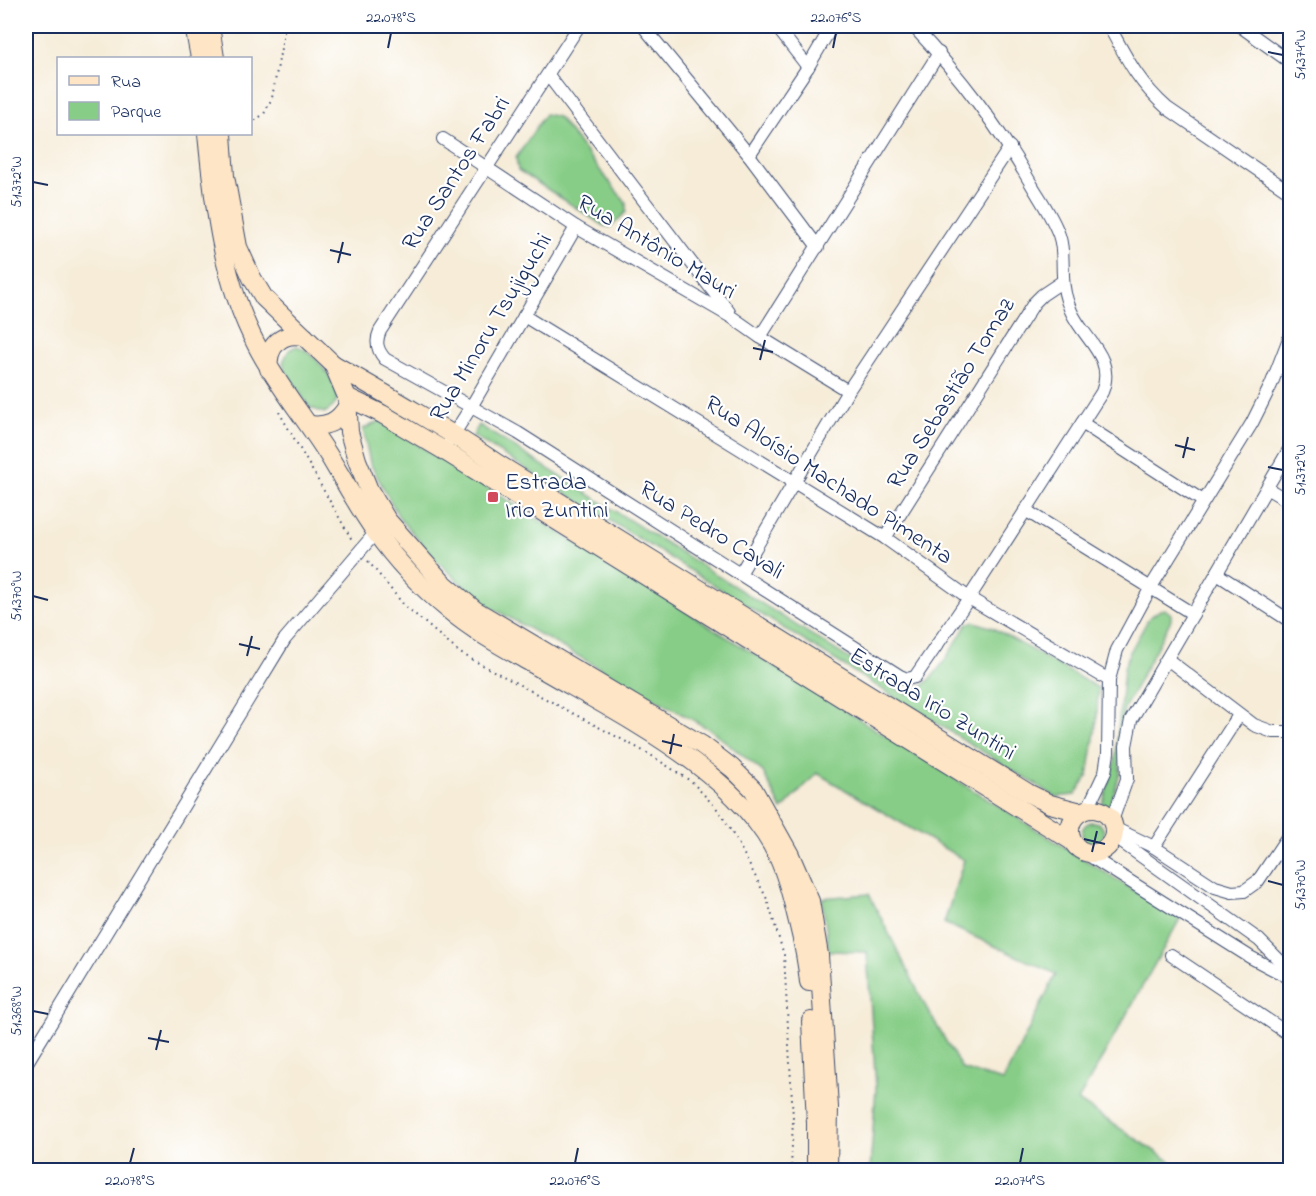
<svg xmlns="http://www.w3.org/2000/svg" width="1316" height="1196" viewBox="0 0 1316 1196" font-family="'Indie Flower',sans-serif">
	<style>
		.green { fill: #87cd87; stroke: #517e72; stroke-width: 1.5 }
		.lines { fill: none; stroke-linecap: round; stroke-linejoin: round }
		.street-casing { stroke: #3c4b70; stroke-width: 14 }
		.secondary-casing { stroke: #3c4b70; stroke-width: 20 }
		.path { stroke: #3c4b70; stroke-width: 2; stroke-dasharray: 1.5 4.5; stroke-linecap: butt }
		.street { stroke: #fff; stroke-width: 12 }
		.secondary { stroke: #fde5c5; stroke-width: 18 }
		.ticks { fill: none; stroke: #1b2f5e; stroke-width: 2 }
		.poi-dot { fill: #d1495b; stroke: #fff; stroke-width: 2 }
		.labels { text-anchor: middle; dominant-baseline: central; stroke-width: 4.5; stroke-linejoin: round; paint-order: stroke }
		.street-label { font-size: 24px; fill: #1b2f5e; stroke: #fff }
		.poi-label { font-size: 24px; fill: #1b2f5e; stroke: #fff; text-anchor: start }
		.neatline { fill: none; stroke: #1b2f5e; stroke-width: 2 }
		.ticks-label { font-size: 15px; text-anchor: middle; fill: #1b2f5e }
	</style>
	<rect width="100%" height="100%" fill="#fff"/>
	<filter id="ink" filterUnits="userSpaceOnUse"><feTurbulence type="fractalNoise" baseFrequency=".0167" numOctaves="2"/><feDisplacementMap in="SourceGraphic" scale="12" xChannelSelector="R" yChannelSelector="G"/><feConvolveMatrix kernelMatrix="1 2 1 2 8 2 1 2 1" color-interpolation-filters="sRGB"/></filter>
	<filter id="wash" filterUnits="userSpaceOnUse"><feTurbulence type="fractalNoise" baseFrequency=".008" numOctaves="4" result="noise"/><feDisplacementMap in="SourceGraphic" scale="24" xChannelSelector="R" yChannelSelector="G"/><feGaussianBlur stdDeviation="1.35" result="paint"/><feColorMatrix in="noise" values="0 0 0 0 0 0 0 0 0 0 0 0 0 0 0 0 0 1.4 0 .05"/><feComposite in="paint" operator="in"/></filter>
	<g filter="url(#wash)">
		<rect width="100%" height="100%" fill="#f6ecd8"/>
		<g class="green">
			<path d="M545,114L558,117L626,203V212L611,227L604,226L518,170L516,158Z"/>
			<path d="M296,346C311,348 340,384 337,400C335,407 329,410 324,413L309,407L285,370L283,362L289,350Z"/>
			<path d="M380,421L1180,919L1078,1101L1184,1170H870L876,1088L867,952L829,951L822,898L869,894L926,1007L962,1069L1003,1081L1056,974L944,923L964,860L817,773L782,810L763,772L711,730L481,602L438,562L400,519L370,463L363,429Z"/>
			<path d="M479,425L905,694C931,692 954,644 968,623L975,622L993,628L1098,688L1097,720L1088,776L1075,795L1056,797L473,436Z"/>
			<path d="M1165,609L1171,614V620L1124,709L1120,743V773L1109,810L1102,805L1115,761L1124,668L1130,652L1149,618L1160,610Z"/>
			<circle cx="1093" cy="833" r="11"/>
		</g>
	</g>
	<g filter="url(#ink)">
		<g class="lines">
			<g class="street-casing">
				<g id="street">
					<path d="M579,26L380,331C375,342 377,350 385,359L518,433L900,676L907,679L915,677L969,598L1102,392C1116,357 1083,339 1071,311C1066,300 1063,288 1063,275C1062,261 1064,249 1059,235C1053,218 1042,202 1033,187C998,126 961,77 913,26"/>
					<path d="M643,26L749,155L818,247"/>
					<path d="M776,26L808,67"/>
					<path d="M1109,26C1127,59 1138,82 1167,108L1290,192"/>
					<path d="M1240,26L1290,62"/>
					<path d="M548,75L729,312"/>
					<path d="M443,139L576,227L733,318L760,337L848,391"/>
					<path d="M749,155L808,67L832,26"/>
					<path d="M524,316L885,538L969,598L1109,680"/>
					<path d="M760,337L939,53"/>
					<path d="M1082,423L1203,501"/>
					<path d="M450,440L471,407L576,227"/>
					<path d="M1268,489L1290,502"/>
					<path d="M1025,510L1193,614"/>
					<path d="M885,538L1034,303L1042,295L1063,281"/>
					<path d="M740,574L848,391L1010,147"/>
					<path d="M1217,574L1290,621"/>
					<path d="M1167,659L1254,725L1273,732H1290"/>
					<path d="M1087,810L1105,772L1108,753L1109,680L1117,650L1151,587L1252,423L1271,385L1290,336"/>
					<path d="M1112,821L1127,779L1126,746L1131,720L1290,448"/>
					<path d="M1114,828L1154,847L1215,887L1232,892L1244,891L1258,881L1290,833"/>
					<path d="M1113,836L1259,940L1290,971"/>
					<path d="M1154,847L1239,715"/>
					<path d="M1085,853L1250,957L1290,978"/>
					<path d="M1171,955L1290,1035"/>
					<path d="M26,1064L285,639L376,532"/>
				</g>
			</g>
			<g class="secondary-casing">
				<g id="secondary">
					<path d="M194,26L200,58"/>
					<path d="M210,26L215,58"/>
					<path d="M207,134C214,206 222,280 257,346C277,385 306,419 329,456C344,481 358,507 375,531C395,560 423,589 450,611C475,632 505,648 533,664C614,712 739,770 779,859C788,879 793,902 798,922C803,942 807,961 809,982"/>
					<path d="M222,134L225,176L238,247L252,278L264,298L333,364L347,397L349,432L357,460L369,490L387,520L441,581L475,610L702,745L732,768L753,789L790,855L810,901L819,955L829,1107L828,1170"/>
					<path d="M333,364C389,396 445,428 498,464L1028,793L1050,804L1081,812"/>
					<path d="M269,369C266,346 283,330 305,337"/>
					<path d="M347,397L382,414L443,450L1072,841"/>
					<path d="M310,425C327,427 338,422 347,407"/>
					<circle cx="1092" cy="831" r="22"/>
					<path d="M811,1021L816,1123V1170"/>
				</g>
			</g>
			<g class="path">
				<path d="M250,124L264,114L272,98L285,26"/>
				<path d="M279,412L352,540"/>
				<path d="M368,561L403,604L460,653L649,754L692,782L719,811L738,843L767,899L784,955L793,1118L791,1170"/>
			</g>
			<use href="#street" class="street"/>
			<use href="#secondary" class="secondary"/>
		</g>
	</g>
	<path class="ticks" d="M388,48L391,33M833,48L836,33M1268,52L1283,55M33,182L48,185M330,250L351,255M338,263L343,242M753,348L773,352M760,360L765,340M1175,445L1195,450M1183,458L1188,437M1268,467L1283,470M33,596L48,600M239,644L260,649M247,656L252,636M662,741L682,746M670,754L674,734M1084,839L1105,844M1092,852L1097,831M1268,881L1283,885M33,1011L48,1014M148,1038L169,1042M156,1050L161,1030M130,1163L134,1148M575,1163L578,1148M1020,1163L1023,1148"/>
	<rect class="poi-dot" x="487" y="491" width="12" height="12" rx="3"/>
	<g class="labels">
		<g class="street-label">
			<text transform="translate(457 174) rotate(-57)">Rua Santos Fabri</text>
			<text transform="translate(656 248) rotate(31)">Rua Antônio Mauri</text>
			<text transform="translate(492 328) rotate(-59)">Rua Minoru Tsujiguchi</text>
			<text transform="translate(952 394) rotate(-58)">Rua Sebastião Tomaz</text>
			<text transform="translate(828 481) rotate(33)">Rua Aloísio Machado Pimenta</text>
			<text transform="translate(711 531) rotate(32)">Rua Pedro Cavali</text>
			<text transform="translate(932 705) rotate(32)">Estrada Irio Zuntini</text>
		</g>
		<g class="poi-label">
			<text x="505" y="483">Estrada<tspan x="505" dy="28">Irio Zuntini</tspan></text>
		</g>
	</g>
	<rect width="1316" height="1196" fill="none" stroke="#fff" stroke-width="66"/>
	<rect x="57" y="57" width="195" height="78" fill="#ffffff" stroke="#a4acbf" stroke-width="1.5"/>
	<rect x="69" y="76" width="30" height="9" fill="#fde5c5" stroke="#a4acbf" stroke-width="1.5"/>
	<text x="111" y="87" font-size="18" fill="#1b2f5e">Rua</text>
	<rect x="69" y="102" width="30" height="18" fill="#87cd87" stroke="#a4acbf" stroke-width="1.5"/>
	<text x="111" y="117" font-size="18" fill="#1b2f5e">Parque</text>
	<rect x="33" y="33" width="1250" height="1130" class="neatline"/>
	<g class="ticks-label">
		<text x="391" y="22">22.078°S</text>
		<text x="836" y="22">22.076°S</text>
		<text transform="translate(1300 55) rotate(-90)" y="5">51.374°W</text>
		<text transform="translate(16 182) rotate(-90)" y="5">51.372°W</text>
		<text transform="translate(1300 470) rotate(-90)" y="5">51.372°W</text>
		<text transform="translate(16 596) rotate(-90)" y="5">51.370°W</text>
		<text transform="translate(1300 885) rotate(-90)" y="5">51.370°W</text>
		<text transform="translate(16 1011) rotate(-90)" y="5">51.368°W</text>
		<text x="130" y="1185">22.078°S</text>
		<text x="575" y="1185">22.076°S</text>
		<text x="1020" y="1185">22.074°S</text>
	</g>
</svg>
